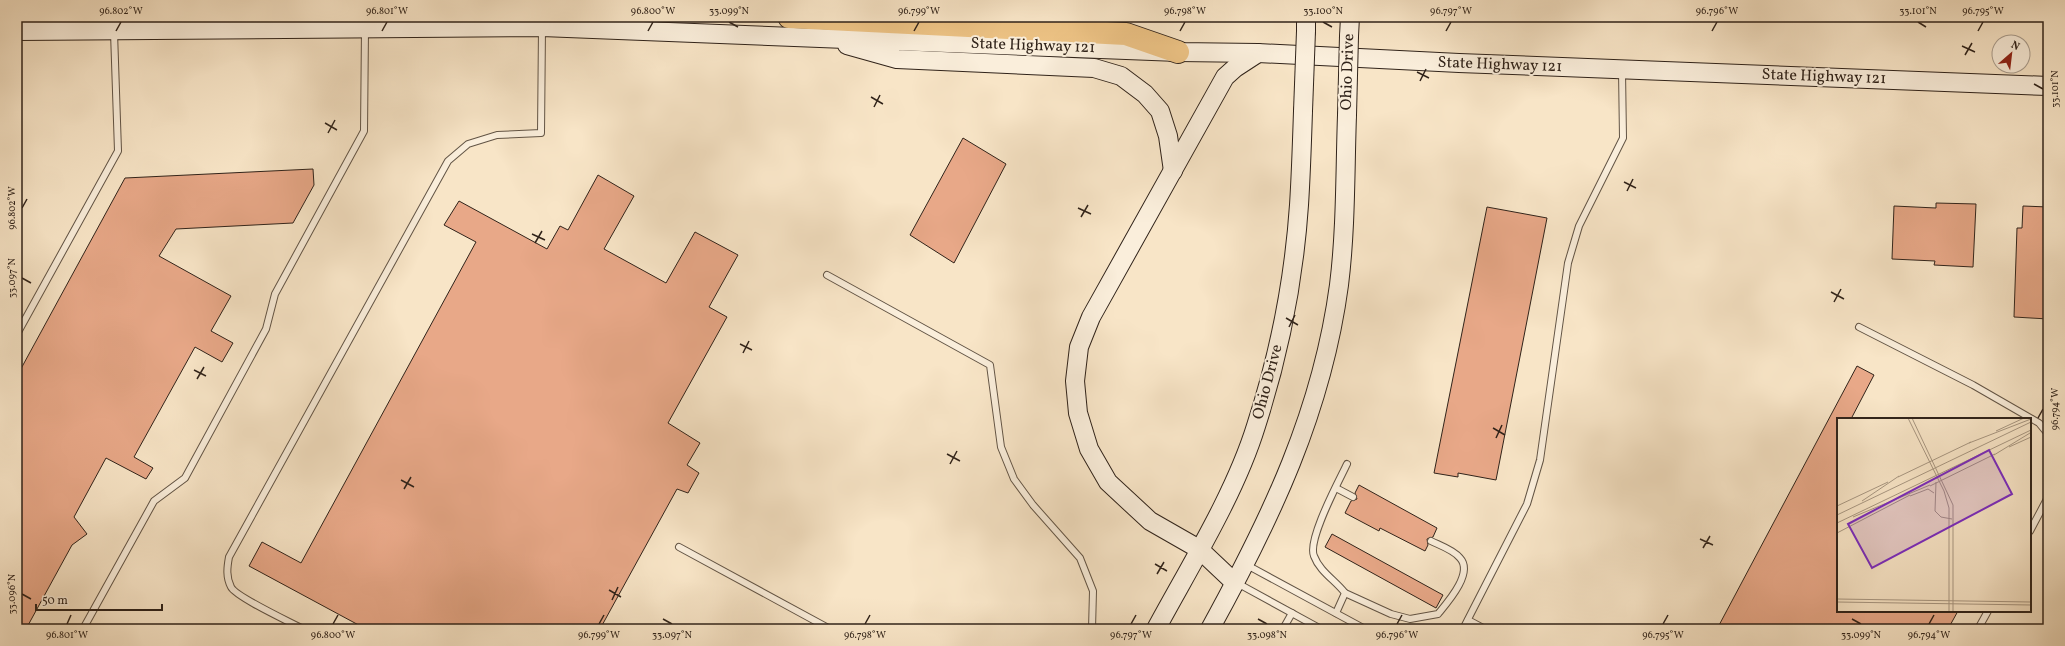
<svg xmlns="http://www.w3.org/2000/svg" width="2065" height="646" viewBox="0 0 2065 646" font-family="Vollkorn,serif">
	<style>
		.building { fill: #e8a888; stroke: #30231a }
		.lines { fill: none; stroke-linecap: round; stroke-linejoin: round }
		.lane-casing { stroke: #625445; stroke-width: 8 }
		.secondary-casing { stroke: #30231a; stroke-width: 20 }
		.highway-casing { stroke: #30231a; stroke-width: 24 }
		.lane { stroke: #faeedb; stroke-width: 6 }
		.secondary { stroke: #faeedb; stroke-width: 18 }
		.highway { stroke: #ecc284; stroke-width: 22 }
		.secondary-bridge-casing { stroke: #30231a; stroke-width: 20; stroke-linecap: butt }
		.secondary-bridge { stroke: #faeedb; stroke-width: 18 }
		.ticks { fill: none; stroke: #30231a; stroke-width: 1.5 }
		.labels { text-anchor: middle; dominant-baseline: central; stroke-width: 4; stroke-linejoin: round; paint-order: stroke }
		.street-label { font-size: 16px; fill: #30231a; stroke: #faeedb }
		.inset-road { fill: none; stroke: #a89782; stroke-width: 1 }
		.view { fill: #7b2cbf; fill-opacity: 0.15; stroke: #7b2cbf; stroke-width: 2 }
		.inset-edge { fill: none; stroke: #30231a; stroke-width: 2 }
		.neatline { fill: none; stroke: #30231a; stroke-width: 1.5 }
		.ticks-label { font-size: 10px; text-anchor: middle; fill: #30231a }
	</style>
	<rect width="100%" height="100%" fill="#f8e5c7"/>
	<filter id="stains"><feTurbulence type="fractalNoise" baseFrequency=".005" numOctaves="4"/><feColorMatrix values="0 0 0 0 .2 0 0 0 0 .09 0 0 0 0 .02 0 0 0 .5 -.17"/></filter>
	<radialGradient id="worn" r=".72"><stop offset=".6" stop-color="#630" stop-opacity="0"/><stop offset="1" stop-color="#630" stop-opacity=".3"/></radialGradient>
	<g class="building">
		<path d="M963,138L1006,164L954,263L910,235Z"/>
		<path d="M313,169L314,185L293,223L176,229L159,256L231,296L211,331L233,343L222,362L195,347L134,457L153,468L146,479L106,458L74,517L87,534L72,545L26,629H17V376L125,178Z"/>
		<path d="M598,175L634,196L604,249L666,283L695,232L738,255L709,307L727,317L668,423L700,443L687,465L699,473L688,493L677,489L600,629H366L249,566L262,542L301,563L476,242L444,225L459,201L547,249L560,226L568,230Z"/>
		<path d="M1936,203L1976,204L1973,267L1934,265L1935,261L1892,259L1894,206L1936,208Z"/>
		<path d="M2023,206L2048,207V319L2014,317L2017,228H2022Z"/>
		<path d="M1487,207L1547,218L1496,480L1458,473V477L1434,473Z"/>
		<path d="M1857,366L1874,375L1851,419H1838V611H1958L1948,629H1717Z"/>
		<path d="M1359,485L1437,528L1433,537L1427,539L1428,545L1425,551L1380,528L1379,531L1345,513L1351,501L1357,499L1355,493Z"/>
		<path d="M1332,534L1443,595L1436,608L1325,547Z"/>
	</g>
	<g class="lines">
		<g class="lane-casing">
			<g id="lane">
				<path d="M827,275L990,365L1001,447L1014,479L1033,505L1080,558L1093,591L1092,629"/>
				<path d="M1859,327L1973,385L2039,423L2048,434"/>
				<path d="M17,334L118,151L114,32"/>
				<path d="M1336,488L1353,497"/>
				<path d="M2030,531L2047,499L2048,486"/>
				<path d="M679,547L830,629"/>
				<path d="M1245,564L1365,629"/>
				<path d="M1237,583L1321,629"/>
				<path d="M1345,593L1391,614L1410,619L1438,614C1447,603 1474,573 1460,558C1454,550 1439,545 1431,541"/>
				<path d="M1336,613L1345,593C1335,580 1320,572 1314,556C1307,540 1339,481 1347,464"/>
				<path d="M1468,620L1485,629"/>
				<path d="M83,629L154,501L185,478L266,329L275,294L364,131L365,29"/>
				<path d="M303,629C290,622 236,597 231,587C226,577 227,568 229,557L448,161L468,144L497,135L541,133L542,28"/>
				<path d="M1283,629L1292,613"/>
				<path d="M1463,629L1527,504L1540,460L1568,263L1579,226L1623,138L1622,71"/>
				<path d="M1978,629L1988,611"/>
			</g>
		</g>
		<g class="secondary-casing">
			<g id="secondary">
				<path d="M17,31L542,27L1178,52L1258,53L1459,63L2048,86"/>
				<path d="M1306,31V17"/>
				<path d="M1349,36L1350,17"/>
				<path d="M847,45L897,59L1094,68L1121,76L1145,94L1160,111L1168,136L1173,171"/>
				<path d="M1235,583L1199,549L1150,521L1108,482L1089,449L1078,413L1075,381L1079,347L1091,317L1225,77L1235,68L1258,53"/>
				<path d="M1156,629C1190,566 1235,494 1256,426C1279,355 1294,279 1299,205C1301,174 1302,142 1303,111"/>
				<path d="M1210,629C1271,518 1322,412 1339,285C1346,229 1345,171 1347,115"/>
			</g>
		</g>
		<g class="highway-casing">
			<path id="highway" d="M789,17L1126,34L1178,52"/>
		</g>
		<use href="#lane" class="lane"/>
		<use href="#secondary" class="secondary"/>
		<use href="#highway" class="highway"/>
		<g class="secondary-bridge-casing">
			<g id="secondary-bridge">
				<path d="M1303,111L1306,31"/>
				<path d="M1347,115L1349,36"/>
			</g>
		</g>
		<use href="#secondary-bridge" class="secondary-bridge"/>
	</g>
	<path class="ticks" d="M729,22L738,27M1323,22L1332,27M1918,22L1926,27M116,31L121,22M382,31L387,22M648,31L653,22M914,31L919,22M1180,31L1185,22M1446,31L1451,22M1712,31L1717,22M1978,31L1983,22M1962,46L1975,52M1965,55L1972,43M1417,72L1429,78M1420,81L1426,69M2034,84L2043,89M871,97L883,104M874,107L880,95M325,123L337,130M328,133L335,120M1624,182L1636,188M1627,191L1633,179M22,208L27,199M1078,208L1091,214M1081,217L1088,205M532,234L545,240M535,243L542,231M22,278L31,283M1831,292L1844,299M1834,302L1841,289M1286,318L1298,325M1289,327L1295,315M740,344L752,350M743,353L749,341M194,370L206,376M197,379L204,367M2038,418L2043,409M1493,428L1505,435M1496,438L1502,425M947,454L960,461M950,464L957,451M401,480L414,487M404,489L411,477M1700,539L1713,545M1703,548L1710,536M1155,564L1167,571M1157,574L1164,562M609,590L621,597M22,594L31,599M612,600L618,587M663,619L672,624M1258,619L1267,624M1852,619L1861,624M67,624L71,615M333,624L338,615M599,624L604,615M865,624L870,615M1131,624L1136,615M1397,624L1402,615M1663,624L1668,615M1929,624L1934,615"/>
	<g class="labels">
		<g class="street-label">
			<text transform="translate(1033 46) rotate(2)">State Highway 121</text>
			<text transform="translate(1500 65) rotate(2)">State Highway 121</text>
			<text transform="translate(1348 72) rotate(-88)">Ohio Drive</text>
			<text transform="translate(1824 77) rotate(2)">State Highway 121</text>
			<text transform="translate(1268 382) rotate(-75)">Ohio Drive</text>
		</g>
	</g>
	<g transform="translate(1837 418)">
		<rect width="194" height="194" fill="#f8e5c7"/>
		<path class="inset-road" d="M71,0L107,73L112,90V194M75,0L116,87V194M159,13L187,0M132,25L194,1M172,29L194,19M157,37L193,15M61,59L134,24M99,64L98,93L104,99L115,101M93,68L158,36M73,78L91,71L97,75M25,83L62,58M0,88L51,64M0,97L194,4M16,99L93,67M0,105L194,12M0,115L73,77M0,181L194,184M0,184L194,187"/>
		<path class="view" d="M152,32L175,76L35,150L11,106Z"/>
		<rect width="194" height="194" class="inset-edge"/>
	</g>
	<rect width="2065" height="646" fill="none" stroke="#f8e5c7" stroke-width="44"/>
	<g transform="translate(2011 54) rotate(28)"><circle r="19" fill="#faeedb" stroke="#a99d8e"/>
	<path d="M0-3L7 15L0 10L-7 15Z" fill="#8f2418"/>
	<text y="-6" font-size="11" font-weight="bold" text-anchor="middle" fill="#30231a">N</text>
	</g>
	<path d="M36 604v6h126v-6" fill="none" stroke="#30231a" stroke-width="2"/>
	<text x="42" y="604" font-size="12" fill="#30231a" stroke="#faeedb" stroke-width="3" paint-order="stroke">50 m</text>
	<rect x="22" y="22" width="2021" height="602" class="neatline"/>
	<g class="ticks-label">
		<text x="121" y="14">96.802°W</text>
		<text x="387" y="14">96.801°W</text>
		<text x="653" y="14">96.800°W</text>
		<text x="729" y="14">33.099°N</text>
		<text x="919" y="14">96.799°W</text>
		<text x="1185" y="14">96.798°W</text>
		<text x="1323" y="14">33.100°N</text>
		<text x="1451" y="14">96.797°W</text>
		<text x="1717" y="14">96.796°W</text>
		<text x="1918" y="14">33.101°N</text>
		<text x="1983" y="14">96.795°W</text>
		<text transform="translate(2054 89) rotate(-90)" y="4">33.101°N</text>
		<text transform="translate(11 208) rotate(-90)" y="4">96.802°W</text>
		<text transform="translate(11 278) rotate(-90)" y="4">33.097°N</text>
		<text transform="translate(2054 409) rotate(-90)" y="4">96.794°W</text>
		<text transform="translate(11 594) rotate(-90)" y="4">33.096°N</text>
		<text x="67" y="638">96.801°W</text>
		<text x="333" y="638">96.800°W</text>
		<text x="599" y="638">96.799°W</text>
		<text x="672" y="638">33.097°N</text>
		<text x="865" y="638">96.798°W</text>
		<text x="1131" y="638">96.797°W</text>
		<text x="1267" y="638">33.098°N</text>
		<text x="1397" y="638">96.796°W</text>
		<text x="1663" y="638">96.795°W</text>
		<text x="1861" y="638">33.099°N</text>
		<text x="1929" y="638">96.794°W</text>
	</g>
	<rect width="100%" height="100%" filter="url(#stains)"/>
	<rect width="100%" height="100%" fill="url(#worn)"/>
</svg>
